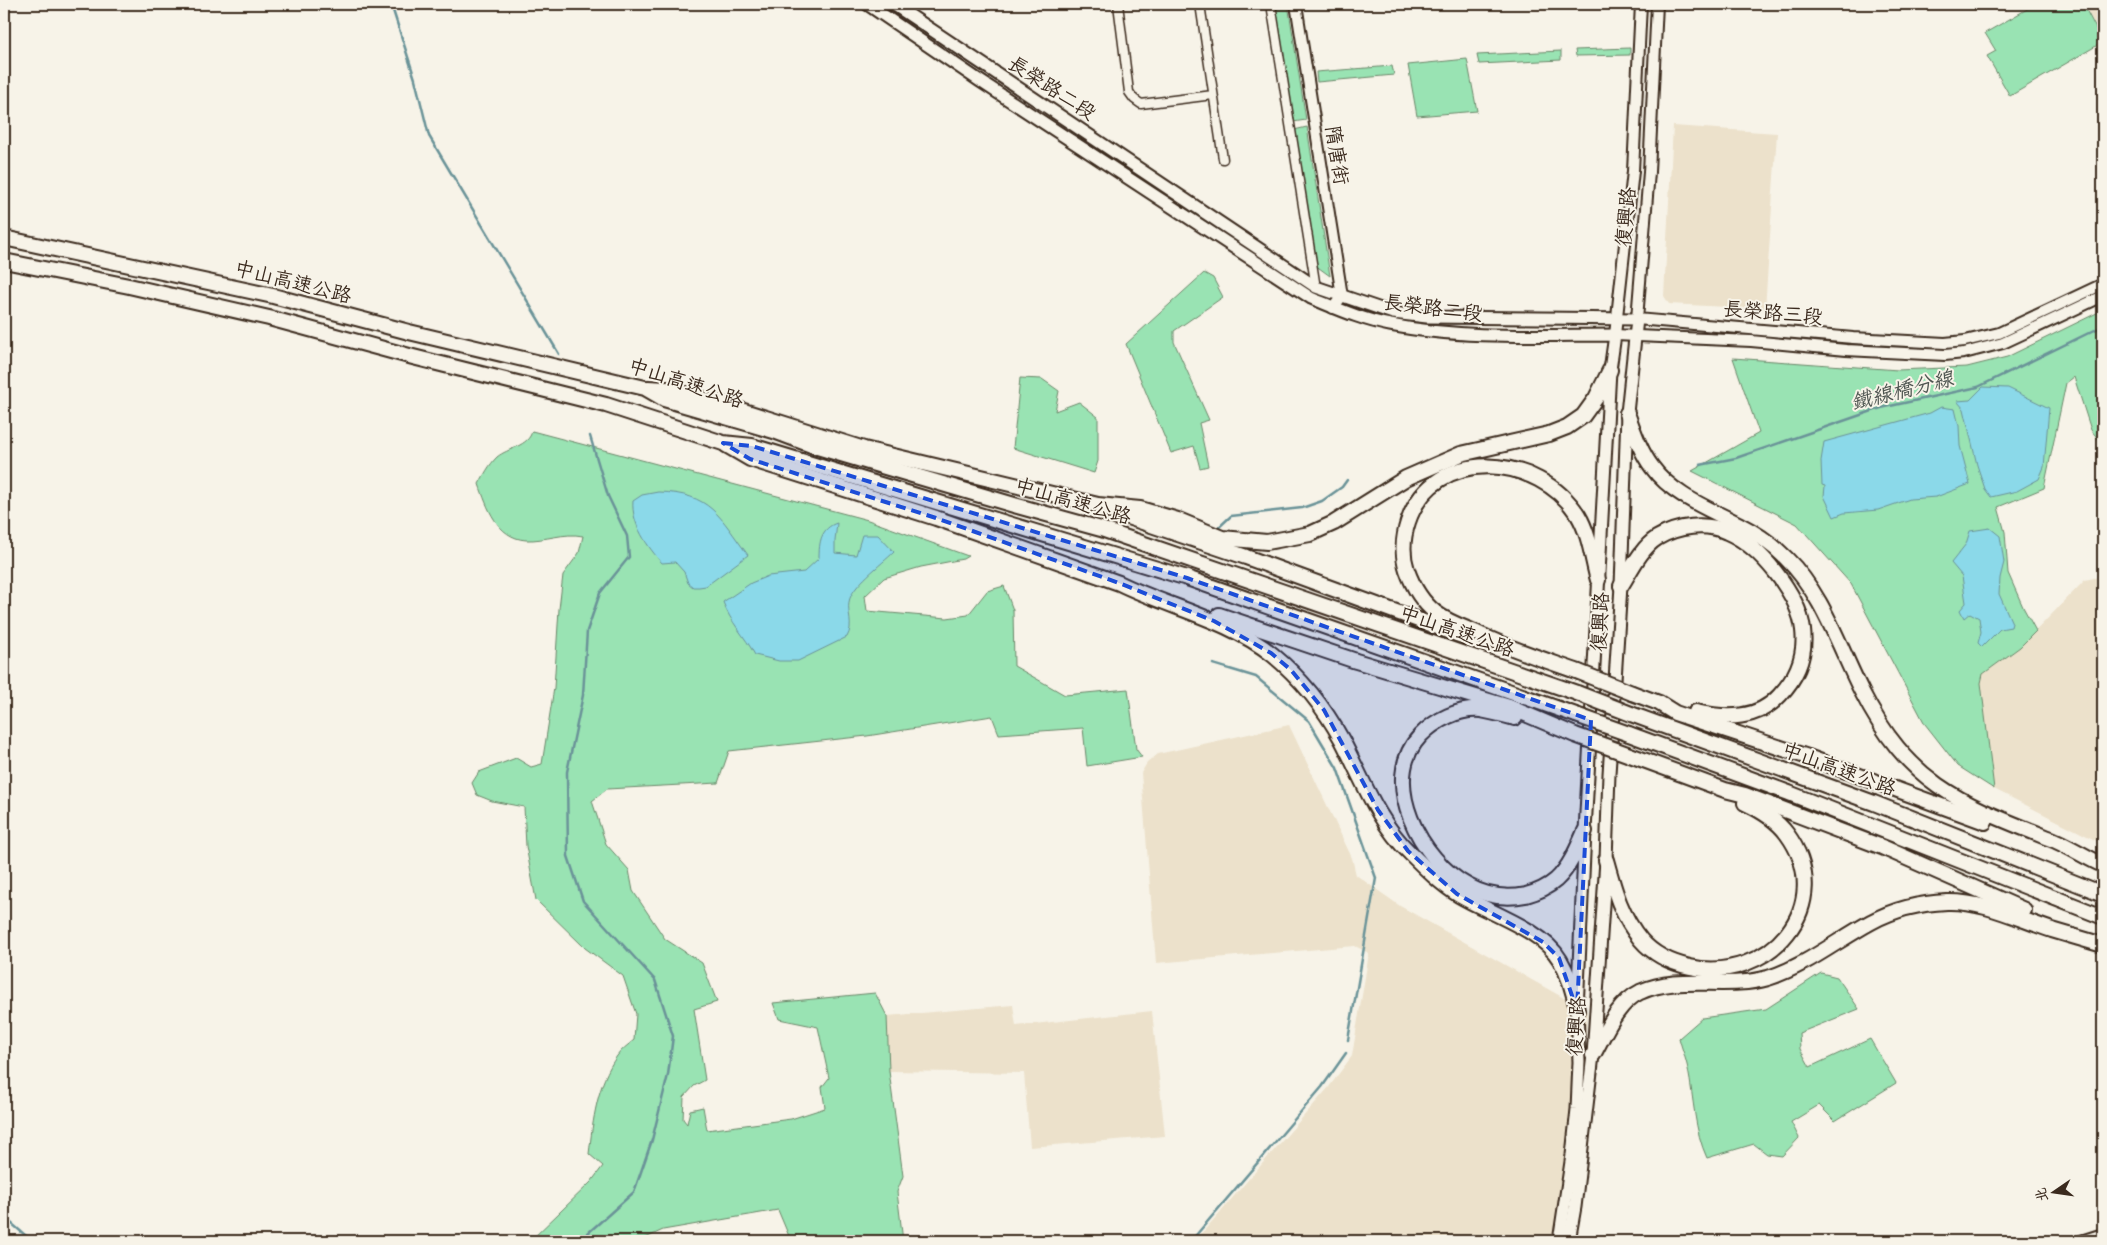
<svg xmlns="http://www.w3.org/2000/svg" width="2107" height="1245" viewBox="0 0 2107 1245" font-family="Caveat,'LXGW WenKai TC',sans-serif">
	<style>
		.built { fill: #ece1cb }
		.green { fill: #99e3b3; stroke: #6a8668 }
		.water { fill: #8bd9e9; stroke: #6b9398 }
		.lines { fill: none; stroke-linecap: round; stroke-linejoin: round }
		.stream { stroke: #6b9398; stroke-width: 2.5 }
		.minor-casing { stroke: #3b2a1e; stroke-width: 11 }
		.tertiary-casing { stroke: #3b2a1e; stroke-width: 14 }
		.secondary-casing { stroke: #3b2a1e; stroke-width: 15 }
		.motorway-casing { stroke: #3b2a1e; stroke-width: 18 }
		.minor { stroke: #f7f3e8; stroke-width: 8 }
		.tertiary { stroke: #f7f3e8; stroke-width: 10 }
		.secondary { stroke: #f7f3e8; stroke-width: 11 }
		.motorway { stroke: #f7f3e8; stroke-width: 14 }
		.motorway-bridge-casing { stroke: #3b2a1e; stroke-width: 18; stroke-linecap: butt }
		.motorway-bridge { stroke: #f7f3e8; stroke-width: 14 }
		.marked { fill: #1d4ed8; fill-opacity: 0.2; stroke: #1d4ed8; stroke-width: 4; stroke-dasharray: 10 6; stroke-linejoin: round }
		.labels { text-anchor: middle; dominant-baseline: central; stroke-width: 4; stroke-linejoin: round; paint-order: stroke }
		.street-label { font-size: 20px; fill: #3b2a1e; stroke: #f7f3e8 }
		.water-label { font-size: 21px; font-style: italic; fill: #4f5651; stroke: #f7f3e8 }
	</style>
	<rect width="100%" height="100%" fill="#f7f3e8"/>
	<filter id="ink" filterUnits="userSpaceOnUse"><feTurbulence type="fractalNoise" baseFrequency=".02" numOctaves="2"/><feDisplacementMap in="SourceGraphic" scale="10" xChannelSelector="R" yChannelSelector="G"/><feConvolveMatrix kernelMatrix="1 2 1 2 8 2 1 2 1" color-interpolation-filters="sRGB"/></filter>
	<g filter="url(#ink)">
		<g class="built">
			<path d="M2083,4H2103V39Z"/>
			<path d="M1673,126L1777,133L1765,309L1669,304L1664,296Z"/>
			<path d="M2103,576V844L1994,789L1981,683L1983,674L2020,647L2085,580Z"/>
			<path d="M1289,725L1352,858L1356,875L1400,906L1587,1011L1582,1116L1565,1241H1195L1329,1087L1352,1056L1369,953L1355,946L1156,963L1141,773L1147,763L1158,754Z"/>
			<path d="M1013,1005L1016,1026L1152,1011L1165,1136L1030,1147L1024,1073L889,1071L887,1016Z"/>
		</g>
		<g class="green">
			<path d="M1274,4H1288L1306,120L1293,122Z"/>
			<path d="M2036,4H2083L2103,42L2010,96L1987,56L1996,51L1985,33Z"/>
			<path d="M1630,48V55L1576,56L1575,50Z"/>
			<path d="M1561,51V60L1479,64L1477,55Z"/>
			<path d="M1467,59L1477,111L1417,116L1408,65Z"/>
			<path d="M1392,66L1394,75L1317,82L1316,72Z"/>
			<path d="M1307,127L1330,276L1315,265L1294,130Z"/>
			<path d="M1204,273L1213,278L1223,297L1174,331V342L1209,420L1199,423L1208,466L1200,468L1194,446L1171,453L1126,344Z"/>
			<path d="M2103,310V445L2091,430L2074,377L2066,383L2044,488L1998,507L2005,532L2008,573L2023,607L2036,631L2020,647L1983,674L1981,683L1994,789L1958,766L1925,724L1851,584L1797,524L1692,471L1759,433L1733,358L1898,370L1967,367L2007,357Z"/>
			<path d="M1020,378L1042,379L1059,391L1055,411L1079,402L1098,417V461L1094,473L1013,448Z"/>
			<path d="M532,431L868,520L968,556L963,559L921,567L884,578L865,596L867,611L947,618L968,615L987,591L1004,586L1013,610L1014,666L1065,695L1128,689L1136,749L1142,757L1087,766L1083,728L999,734L992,716L867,736L729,751L718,783L607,789L592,801L606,844L629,870L633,891L665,939L702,963L717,1002L694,1009L705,1080L694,1086L684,1097L683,1119L687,1124L690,1110L703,1107L707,1130L791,1119L825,1108L822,1087L829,1078L818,1027L779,1019L773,1003L875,993L887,1016L889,1071L903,1176L897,1192L903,1241H791L778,1210L663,1230L639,1241H530L591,1182L603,1166L589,1154C593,1120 597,1084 617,1056C621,1050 628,1045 634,1040L636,1014L623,976L585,948L536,900L526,846L524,807L492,801L477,795L472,783L479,772L516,758L531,767L542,764L554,688L559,609L563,575L579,553L583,536C564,532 545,541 526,540C497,538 487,507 479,484C484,475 489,465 497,457C508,448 529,446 532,431Z"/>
			<path d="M1821,973L1837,977L1859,1009L1799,1033L1800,1049L1810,1067L1870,1039L1896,1083L1835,1121L1819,1105L1791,1122L1799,1138L1782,1156L1767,1154L1754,1144L1707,1158C1694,1130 1694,1099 1688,1069C1686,1059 1682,1049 1679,1038L1702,1018L1766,1009Z"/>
		</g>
		<g class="water">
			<path d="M1983,387L2008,388L2049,408L2044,467L2039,479L2017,491L1991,497L1985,489L1977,465L1964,409L1957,401L1970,400Z"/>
			<path d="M1941,407L1955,409L1959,426L1960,446L1970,484L1936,497L1910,499L1878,510L1844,513L1834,517L1824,496L1825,486L1822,485L1821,461L1824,442L1930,413Z"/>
			<path d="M658,492C711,493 719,516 748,555L706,586L699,587H693L688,583L684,572L675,562L662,563C648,547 631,524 633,501L642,495Z"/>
			<path d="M837,523L835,541V553L856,555L862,535H878L894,552C882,564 851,586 849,602C847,614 854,625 847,637L798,661H779L755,655C745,636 730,622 723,602L751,583L768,576L804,572L819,558C819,542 821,528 837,523Z"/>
			<path d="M1990,528L2000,536L2004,562L2000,578L1999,594L2012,623L2011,627L2000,629L1982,647L1978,643L1981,632L1979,618L1970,613L1964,618L1960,610L1966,603L1962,576L1951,563L1966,544L1970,531Z"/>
		</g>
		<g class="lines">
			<g class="stream">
				<path d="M391,4L415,79L429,136L559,354"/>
				<path d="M1700,465L1736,458L1881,408L1978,387L2103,326"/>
				<path d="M1216,530L1231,516L1302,508L1322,501L1342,487L1347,480"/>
				<path d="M1213,664L1256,677L1309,721L1337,768L1376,878L1348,1040"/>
				<path d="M4,1217L32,1241"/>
				<path d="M579,1241L634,1192L652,1140L668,1075L673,1036L655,980L583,901L568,856L567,772L583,695L587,631L600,593L629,557L627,536L608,496L590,436"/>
				<path d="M1191,1241L1322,1087L1346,1053"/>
			</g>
			<g class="minor-casing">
				<g id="minor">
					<path d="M1118,4L1129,92L1134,99L1141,104L1213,95"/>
					<path d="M1200,4L1223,159"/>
					<path d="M1271,4L1316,288"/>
				</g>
			</g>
			<g class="tertiary-casing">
				<g id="tertiary">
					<path d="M1296,4L1342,296L1333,308"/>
					<path d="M1641,4L1633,171L1615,335L1751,341L1846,350L1945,355L1964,353L2003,343L2103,296"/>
					<path d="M1657,4L1649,172L1637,319L1853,338L1945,343L1965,341L1999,333L2103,284"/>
					<path d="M2081,1241L2103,1234"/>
				</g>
			</g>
			<g class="secondary-casing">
				<g id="secondary">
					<path d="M867,4L980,81L1311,298C1336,308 1362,320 1390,325C1462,339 1542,335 1615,335L1610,370L1585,831L1577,1010L1579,1062L1577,1109L1572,1155L1559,1241"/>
					<path d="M893,4L1316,287L1393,313L1427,317L1637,319L1627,413L1621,586L1609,774L1606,860L1593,1055L1575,1207L1569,1241"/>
				</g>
			</g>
			<g class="motorway-casing">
				<g id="motorway">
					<path d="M4,238L273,296L409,332L645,388L664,399L774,431L814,446L1014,505L1101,529L1577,693"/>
					<path d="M4,261L129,286L269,318L413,357L606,405L723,443L752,446L1187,578L1576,715"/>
					<path d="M648,388L666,389L728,406L864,449L1098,505L1140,509L1181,521L1222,538L1267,542L1310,534L1334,523L1406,478L1461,454L1549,434L1567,427L1583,416L1596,398L1610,370"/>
					<path d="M1627,413C1634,432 1640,451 1652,467C1673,496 1710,509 1740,525C1756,533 1773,545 1786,558C1823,594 1839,647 1862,692C1910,787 1963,804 2056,841C2072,848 2087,858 2103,865"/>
					<path d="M726,445L750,459L936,518L1119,583C1170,608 1228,619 1273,655C1302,679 1324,707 1342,740C1362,778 1378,823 1410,853C1425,868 1441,884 1459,895C1489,913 1542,929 1560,960C1569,975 1574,993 1577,1010"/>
					<path d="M1113,512L1246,557L1462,636"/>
					<path d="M1621,586C1631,570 1641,548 1657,538C1677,526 1706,522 1727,532C1760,546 1799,594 1803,630C1806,655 1797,677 1780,695C1758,720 1726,719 1696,712"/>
					<path d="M1219,615L1356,661L1509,707L1575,735"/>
					<path d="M1579,672C1545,660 1510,649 1477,633C1463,627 1449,623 1436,613C1422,602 1413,587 1407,570C1402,555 1403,537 1408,522C1434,444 1539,454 1578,515C1590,535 1592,559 1598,580"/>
					<path d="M1632,693L1659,703L1675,713L1808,757L1985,822"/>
					<path d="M1631,714L1874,803L2103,894"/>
					<path d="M1515,718C1504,715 1492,712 1481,710C1459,708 1435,720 1420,736C1378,781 1421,861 1468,886C1486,896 1506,899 1526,895C1537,892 1548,887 1556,880C1570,867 1578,847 1585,831"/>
					<path d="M1629,734L1789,793L2103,917"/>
					<path d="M1630,755L1725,790L1745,795L1882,847L2024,910"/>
					<path d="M1606,860C1614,889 1621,916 1641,940C1653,954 1672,963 1690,967C1768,984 1839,905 1787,834C1777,820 1760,810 1745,803"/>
					<path d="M1593,1055C1605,1033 1617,1003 1640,992C1680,974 1726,990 1768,978C1806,966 1836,941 1871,922C1893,910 1921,903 1947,902C1984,901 2018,919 2052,930C2069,935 2086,940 2103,945"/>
				</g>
			</g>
			<use href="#minor" class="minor"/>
			<use href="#tertiary" class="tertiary"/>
			<use href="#secondary" class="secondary"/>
			<use href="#motorway" class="motorway"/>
			<g class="motorway-bridge-casing">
				<g id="motorway-bridge">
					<path d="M1579,672L1632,693"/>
					<path d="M1577,693L1631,714"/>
					<path d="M1576,715L1629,734"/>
					<path d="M1575,735L1630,755"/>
				</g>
			</g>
			<use href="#motorway-bridge" class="motorway-bridge"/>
		</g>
	</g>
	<path class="marked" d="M723,443L752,446L1187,578L1591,720L1577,1010L1559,958L1543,942L1457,894L1408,851L1378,810L1324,710L1291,670L1271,653L1214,621L1119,583L936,518L750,459Z"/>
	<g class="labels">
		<g class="street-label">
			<text transform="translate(1052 88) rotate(33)">長榮路二段</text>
			<text transform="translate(1337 155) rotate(81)">隋唐街</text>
			<text transform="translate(1626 217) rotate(-85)">復興路</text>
			<text transform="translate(293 282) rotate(14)">中山高速公路</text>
			<text transform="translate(1433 308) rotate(7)">長榮路二段</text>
			<text transform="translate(1773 313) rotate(5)">長榮路三段</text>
			<text transform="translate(686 383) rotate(18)">中山高速公路</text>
			<text transform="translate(1073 501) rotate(16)">中山高速公路</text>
			<text transform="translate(1600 622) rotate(-87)">復興路</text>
			<text transform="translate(1457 631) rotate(19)">中山高速公路</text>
			<text transform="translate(1839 769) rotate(20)">中山高速公路</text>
			<text transform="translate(1576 1026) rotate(-86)">復興路</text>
		</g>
		<g class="water-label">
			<text transform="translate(1902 390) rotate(-14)">鐵線橋分線</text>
		</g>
	</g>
	<rect width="2107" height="1245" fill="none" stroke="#f7f3e8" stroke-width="20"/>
	<rect x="10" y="10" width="2087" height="1225" fill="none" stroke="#3b2a1e" stroke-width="2" filter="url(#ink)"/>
	<g transform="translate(2054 1192) rotate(257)" stroke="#f7f3e8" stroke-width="4" paint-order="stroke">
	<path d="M0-4L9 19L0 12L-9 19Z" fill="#3b2a1e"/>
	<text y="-8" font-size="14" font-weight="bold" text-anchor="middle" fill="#3b2a1e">北</text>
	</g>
</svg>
